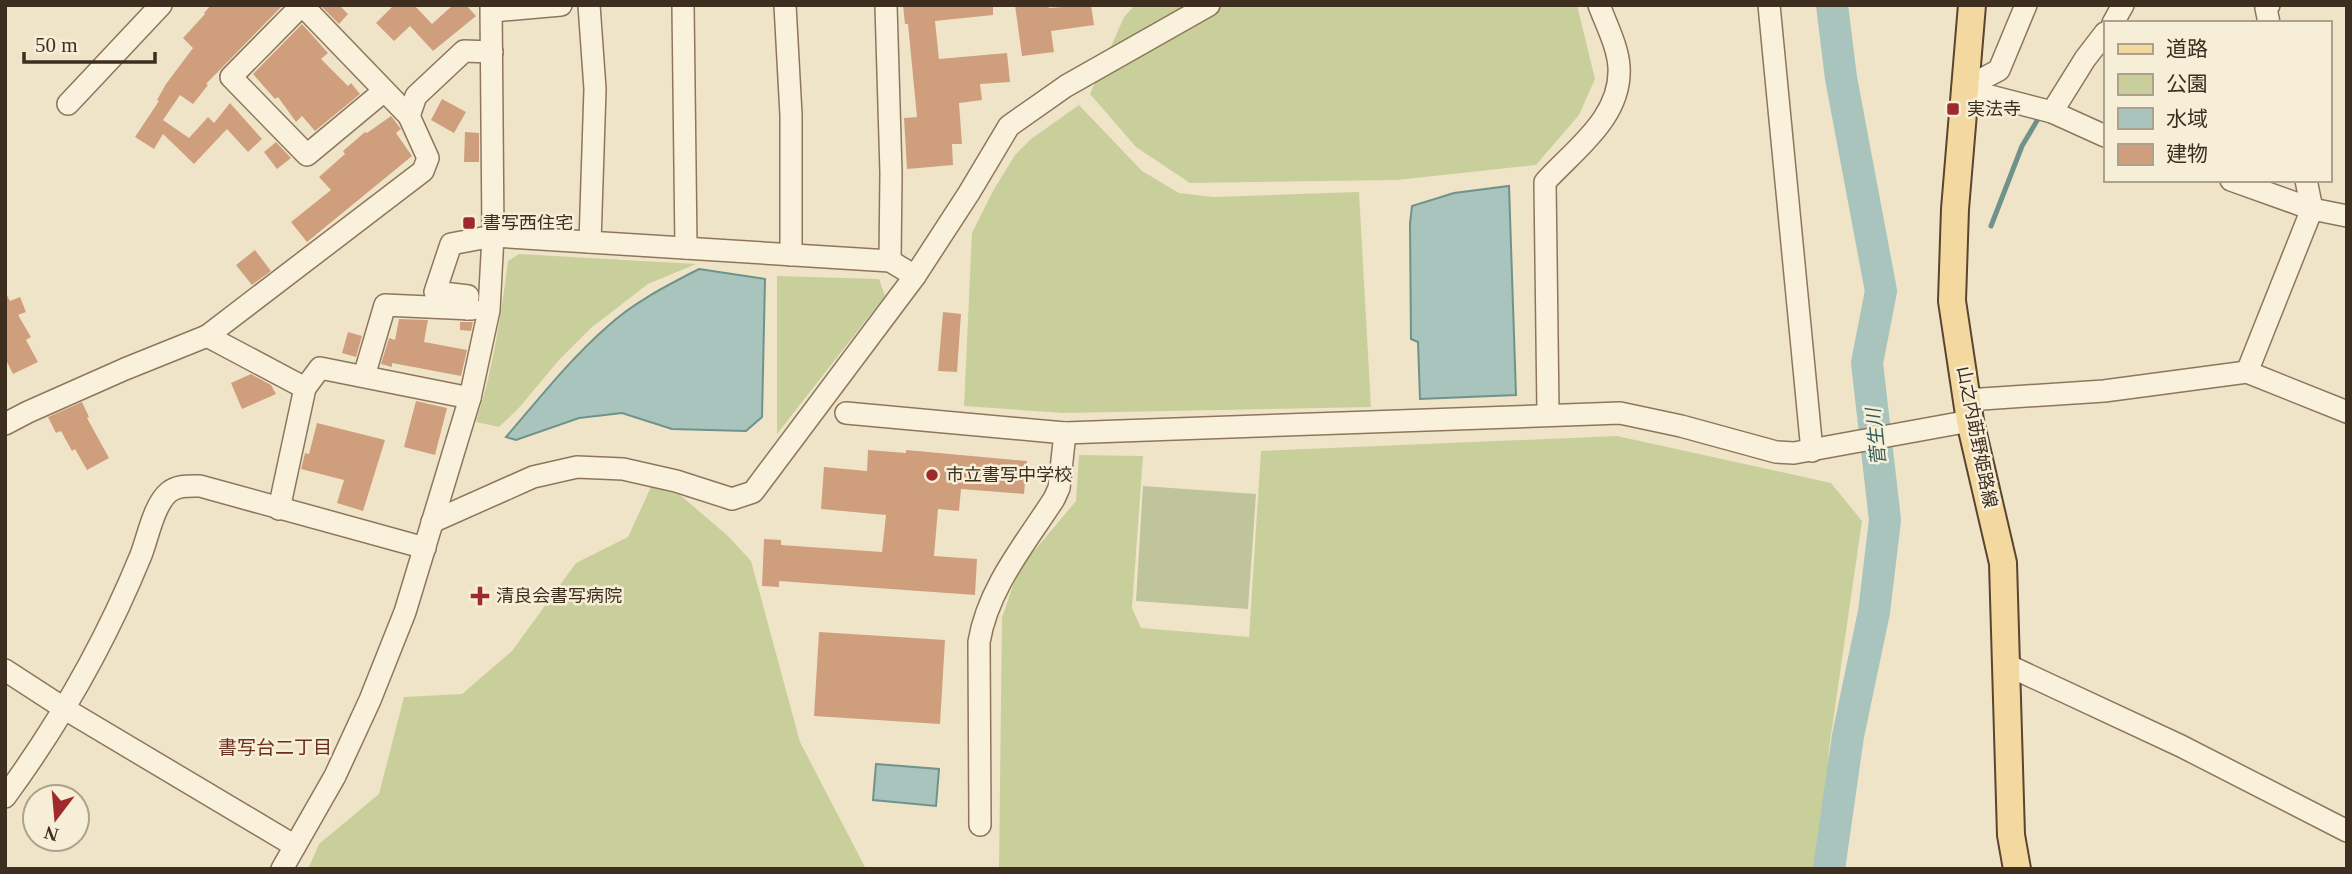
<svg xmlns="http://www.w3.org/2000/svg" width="2352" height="874" viewBox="0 0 2352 874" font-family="'Times New Roman','Noto Sans JP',serif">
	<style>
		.green { fill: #c9cf9b }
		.cemetery { fill: #bfc49a }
		.water { fill: #a9c4bc; stroke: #6f938a; stroke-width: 2 }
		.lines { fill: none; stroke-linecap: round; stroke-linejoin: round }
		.stream { stroke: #6f938a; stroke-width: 5 }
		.river { stroke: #a9c4bc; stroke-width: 32 }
		.building { fill: #cf9f7d }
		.minor-casing { stroke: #8d765c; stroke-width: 24 }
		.major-casing { stroke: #5b4430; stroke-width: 30 }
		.minor { stroke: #faf1dc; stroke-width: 21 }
		.major { stroke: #f3d9a0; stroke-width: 26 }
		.poi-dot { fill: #9e2a2b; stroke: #f7eed8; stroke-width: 2.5 }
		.labels { text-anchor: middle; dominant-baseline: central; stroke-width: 5; stroke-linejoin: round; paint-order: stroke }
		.poi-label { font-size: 18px; fill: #3d2e20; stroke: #f7eed8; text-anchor: start }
		.street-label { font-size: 18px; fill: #3d2e20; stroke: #f7eed8 }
		.water-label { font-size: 19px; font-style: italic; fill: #2f5d5a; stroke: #f7eed8 }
		.neighbourhood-label { font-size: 19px; fill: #6b2e1e; stroke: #f7eed8 }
	</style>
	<rect width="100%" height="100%" fill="#f0e4c8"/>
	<g class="green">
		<path d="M1135,5H1577L1595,79L1579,115L1536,165L1397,180L1190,183L1136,147L1090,94L1124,17Z"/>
		<path d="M1079,105L1142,171L1179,193L1213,197L1359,192L1371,407L1064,413L964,406L972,233L993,191L1015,155L1031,139Z"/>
		<path d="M519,254L696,264L648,284L591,328L559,360L518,409L499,427L476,422C493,369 501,316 508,261Z"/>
		<path d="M777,276L879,279L885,296L777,434Z"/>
		<path d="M1617,436L1831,483L1862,521L1829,749L1822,869H999L1002,618L1018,570L1076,501L1079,455L1143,456L1132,608L1141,628L1249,637L1261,451Z"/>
		<path d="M651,487L680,495L728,536L751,561L800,742L866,869H308L319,844L379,794L404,697L462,694L512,651L576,563L628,537Z"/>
	</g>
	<path class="cemetery" d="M1143,486L1256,494L1248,609L1136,601Z"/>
	<g class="water">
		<path d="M1509,186L1516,395L1420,399L1418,342L1411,339L1410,224L1412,206L1454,193Z"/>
		<path d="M699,269L765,279L762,417L746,431L672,429L622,413L579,418L516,440L506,437C539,399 570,359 608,326C634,302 668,285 699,269Z"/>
		<path d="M876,764L939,769L936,806L873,800Z"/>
	</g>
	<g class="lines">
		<path class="stream" d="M1991,226L2022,146L2041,114"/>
		<path class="river" d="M1829,869L1848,736L1874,612L1885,520L1867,363L1881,291L1841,78L1832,5"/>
	</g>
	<g class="building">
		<path d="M211,5H283L206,84L208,85L193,104L180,95L163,120L189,138L208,117L214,123L230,103L262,139L248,152L227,129L194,164L163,134L154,149L135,137L159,101L157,100L166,84L193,48L183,38L205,14L204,13Z"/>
		<path d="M320,5H339L348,14L339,24Z"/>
		<path d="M394,5H414L432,24L453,5H466L476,16L433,51L410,26L394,41L376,23Z"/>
		<path d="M903,5H993V15L935,21L939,59L1007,53L1010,82L980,84L982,100L959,103L962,144H952L953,165L907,169L904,118L917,117L908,24H905Z"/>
		<path d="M1015,5H1048L1049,8L1091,5L1094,25L1051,31L1054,52L1022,56Z"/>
		<path d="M302,24L328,53L321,59L348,86L351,83L360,94L315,131L302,116L296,122L278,97L275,99L253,74Z"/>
		<path d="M442,99L466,112L454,133L431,120Z"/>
		<path d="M391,116L401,129L396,133L412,156L307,242L291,222L331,190L319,177L345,154L343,151L365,132L367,133Z"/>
		<path d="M465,132L479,133V162H464Z"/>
		<path d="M276,142L291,158L277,169L264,152Z"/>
		<path d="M255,250L271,271L252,285L236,265Z"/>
		<path d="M5,292L10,301L20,297L26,312L18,315L31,337L26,340L38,362L13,374L5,358Z"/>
		<path d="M943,312L961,314L957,372L938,371Z"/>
		<path d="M399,319L428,320L424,342L467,350L461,376L392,363V367L381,364L389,338L395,340Z"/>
		<path d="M460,322H473L471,331L460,330Z"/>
		<path d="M348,332L362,336L356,357L342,353Z"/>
		<path d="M251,374L271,385L276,394L242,409L231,383Z"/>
		<path d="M416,401L447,408L435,455L404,447Z"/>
		<path d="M82,402L89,417L87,418L109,458L87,470L75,449L72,451L61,431L56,433L48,417Z"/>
		<path d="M317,423L385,440L363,511L337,503L344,480L301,469L305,453L309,454Z"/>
		<path d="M868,450L906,453V450L1027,461L1024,494L961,489L959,511L938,509L934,556L977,559L975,595L779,581V587L762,586L764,539L781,540V545L882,552L886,515L821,509L824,467L867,471Z"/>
		<path d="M819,632L945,640L940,724L814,716Z"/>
	</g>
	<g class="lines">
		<g class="minor-casing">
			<g id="minor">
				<path d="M302,5L231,77L307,155L384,91"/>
				<path d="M589,5L595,89L590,242"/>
				<path d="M683,5L686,248"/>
				<path d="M785,5L791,115V255"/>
				<path d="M886,5L891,173L890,261"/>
				<path d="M1769,5L1812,451"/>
				<path d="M2269,5L2266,8L2269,23"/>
				<path d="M492,11L561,5"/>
				<path d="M2113,23L2123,5"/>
				<path d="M1963,89L2052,112L2105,136"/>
				<path d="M1963,89L1999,70L2026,5"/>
				<path d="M68,104L161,5"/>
				<path d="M2052,112L2085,59L2105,33"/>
				<path d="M409,116L416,96L464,51L492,52"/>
				<path d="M2231,180L2312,209L2347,216"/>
				<path d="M467,309L468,296L435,292L451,244L493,236L890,261L915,276"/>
				<path d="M207,336L305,388"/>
				<path d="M2247,372L2312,209L2306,180"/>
				<path d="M364,376L385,305L472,309"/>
				<path d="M1967,400L2104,391L2247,372L2347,412"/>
				<path d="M846,413L1065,433L1620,413L1681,426L1776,452L1794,453L1970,421"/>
				<path d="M1553,415L1548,412L1545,182C1575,149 1622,117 1619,67C1618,47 1606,24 1599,5"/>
				<path d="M5,424L28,412L125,369L207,336L423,171L428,158L409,116L302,5"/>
				<path d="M279,509L305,388L320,368L470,398"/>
				<path d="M432,522L533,477L577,467L623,469L676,481L732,499L753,492L915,276L969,193L1009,126L1066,86L1209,5"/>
				<path d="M2007,665L2181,746L2347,831"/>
				<path d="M5,670L65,709L295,846"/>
				<path d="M5,797C60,722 106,641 141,555C148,537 154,504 169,492C178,485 189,486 200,486L425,548"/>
				<path d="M980,825L979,642C988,588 1025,544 1054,499L1059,488L1065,433"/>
				<path d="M282,869L335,776L370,700L405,612L470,398L489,310L493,236L491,5"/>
			</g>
		</g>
		<g class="major-casing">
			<path id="major" d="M1972,5L1955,209L1952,301L1970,421L2003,563L2011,835L2017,869"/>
		</g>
		<use href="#minor" class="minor"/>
		<use href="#major" class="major"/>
	</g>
	<g class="poi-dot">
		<rect x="1946" y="102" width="14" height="14" rx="3.5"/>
		<rect x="462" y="216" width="14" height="14" rx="3.5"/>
		<circle cx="932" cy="475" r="7"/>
		<path d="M476.5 585.5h7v7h7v7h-7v7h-7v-7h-7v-7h7z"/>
	</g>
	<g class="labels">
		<g class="poi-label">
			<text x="1967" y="109">実法寺</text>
			<text x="483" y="223">書写西住宅</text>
			<text x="946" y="475">市立書写中学校</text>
			<text x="496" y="596">清良会書写病院</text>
		</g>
		<g class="street-label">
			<text transform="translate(1977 437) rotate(79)">山之内莇野姫路線</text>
		</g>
		<g class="water-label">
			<text transform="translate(1876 437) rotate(-96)">菅生川</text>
		</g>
		<g class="neighbourhood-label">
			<text x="275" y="747">書写台二丁目</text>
		</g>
	</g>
	<rect width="2352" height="874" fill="none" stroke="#3d2e20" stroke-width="14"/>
	<rect x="2104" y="21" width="228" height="161" fill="#f7eed8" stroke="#ada18e" stroke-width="2"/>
	<rect x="2118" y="44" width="35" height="10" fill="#f3d9a0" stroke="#ada18e" stroke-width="2"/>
	<text x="2166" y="56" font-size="21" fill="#3d2e20">道路</text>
	<rect x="2118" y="74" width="35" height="21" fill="#c9cf9b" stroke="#ada18e" stroke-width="2"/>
	<text x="2166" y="91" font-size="21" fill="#3d2e20">公園</text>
	<rect x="2118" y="108" width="35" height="21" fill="#a9c4bc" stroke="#ada18e" stroke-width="2"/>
	<text x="2166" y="126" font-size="21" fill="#3d2e20">水域</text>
	<rect x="2118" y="144" width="35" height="21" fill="#cf9f7d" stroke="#ada18e" stroke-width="2"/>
	<text x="2166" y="161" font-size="21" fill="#3d2e20">建物</text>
	<g transform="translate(56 818) rotate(196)"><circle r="33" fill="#f7eed8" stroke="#ada18e" stroke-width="2"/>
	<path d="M0-5L12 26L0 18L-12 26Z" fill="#9e2a2b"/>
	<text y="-10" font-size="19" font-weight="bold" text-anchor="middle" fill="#3d2e20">N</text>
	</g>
	<path d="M24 52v10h131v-10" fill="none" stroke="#3d2e20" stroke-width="3.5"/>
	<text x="35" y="52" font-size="21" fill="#3d2e20" stroke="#f7eed8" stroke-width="5" paint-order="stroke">50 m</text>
</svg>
